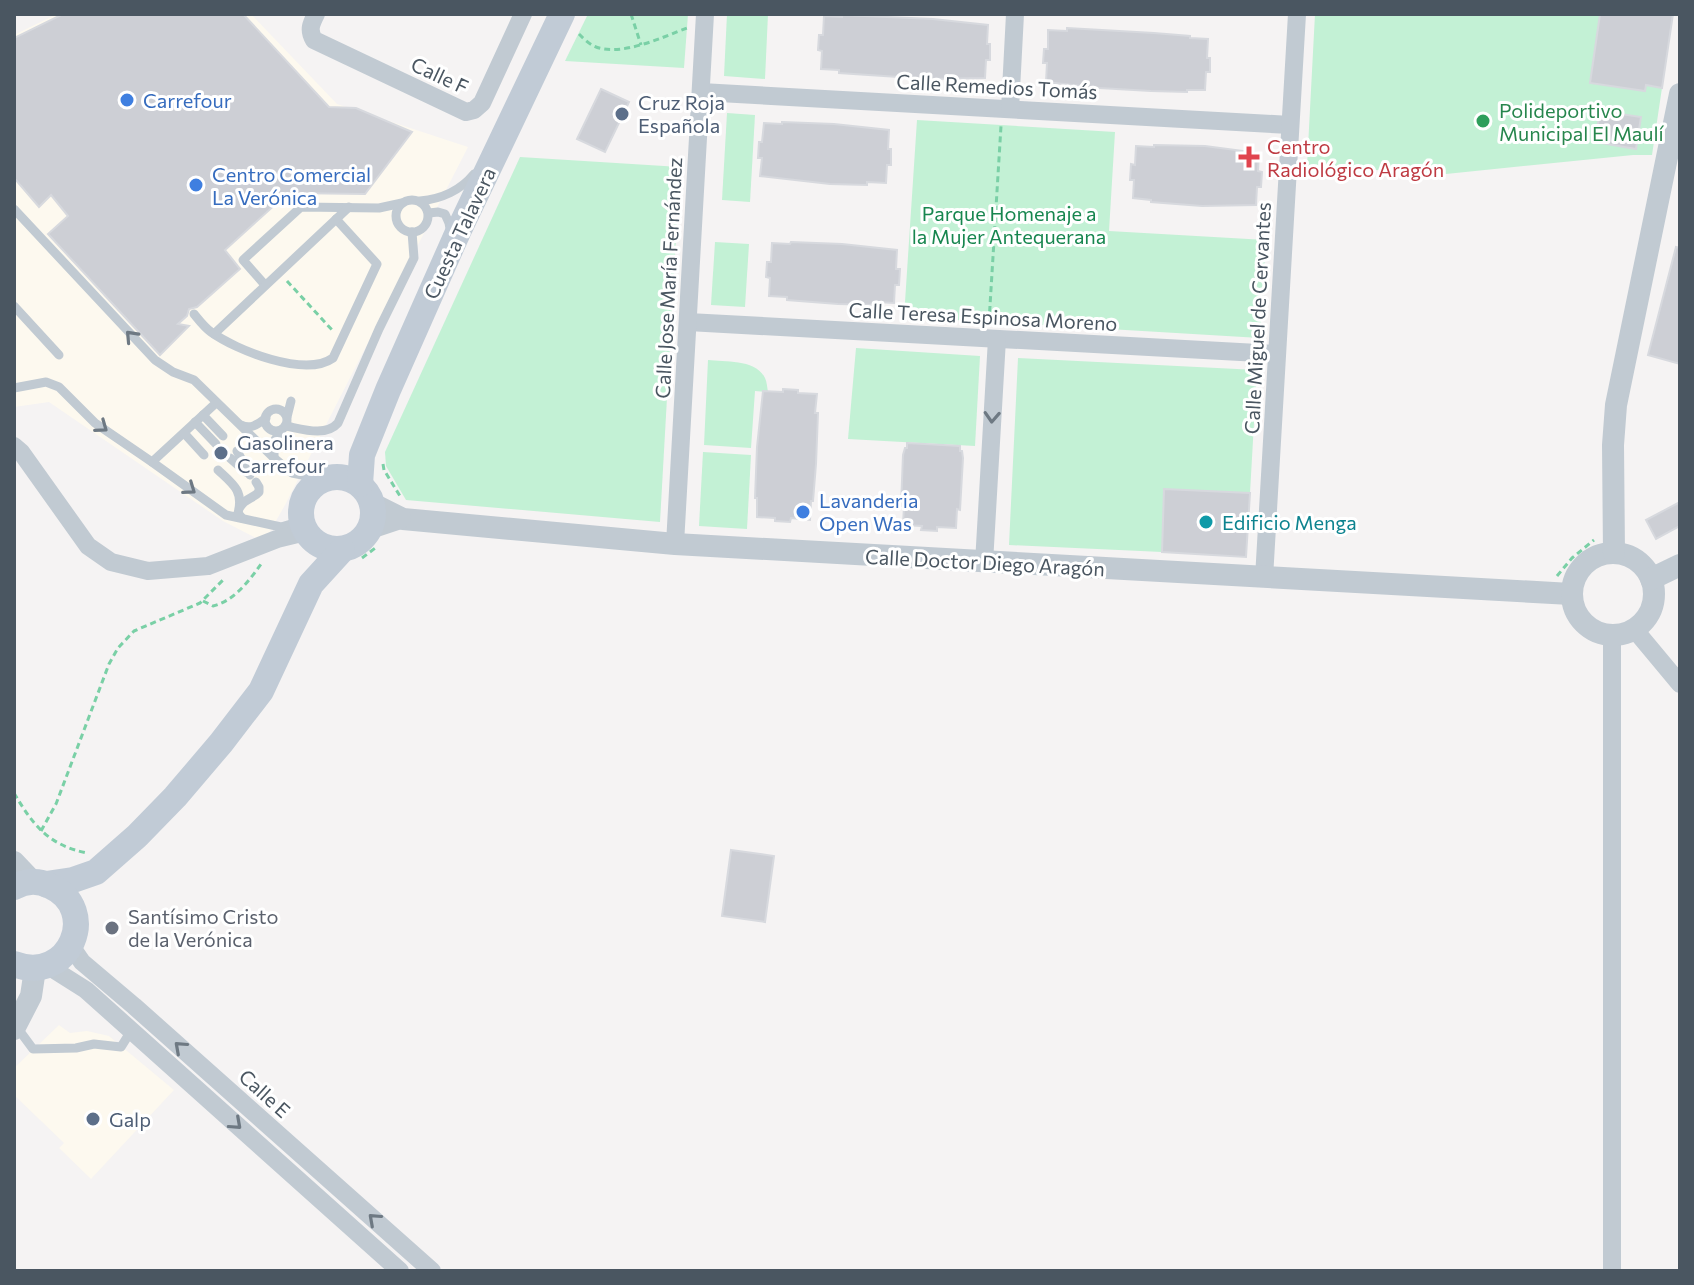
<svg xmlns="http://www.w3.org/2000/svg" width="1694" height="1285" viewBox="0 0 1694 1285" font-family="Commissioner,sans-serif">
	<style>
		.commercial { fill: #fdf9ef }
		.green { fill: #c3f1d5 }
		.building { fill: #cdcfd5; stroke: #d7d9de; stroke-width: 2 }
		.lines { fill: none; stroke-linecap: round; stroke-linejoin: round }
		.path { stroke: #7ad0a6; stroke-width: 3; stroke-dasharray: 6 4; stroke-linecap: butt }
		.service { stroke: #c1cad2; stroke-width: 9 }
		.minor { stroke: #c1cad2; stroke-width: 18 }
		.tertiary { stroke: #c1cad2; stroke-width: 22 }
		.secondary { stroke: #c1cbd6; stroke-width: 26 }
		.oneway { stroke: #6e7983 }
		.shop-dot { fill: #3f7fe0; stroke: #fff; stroke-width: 3 }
		.service-dot { fill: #5c6f8a; stroke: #fff; stroke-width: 3 }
		.leisure-dot { fill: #2e9e5b; stroke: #fff; stroke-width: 3 }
		.health-dot { fill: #e0444e; stroke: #fff; stroke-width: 3 }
		.culture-dot { fill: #0f9aa8; stroke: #fff; stroke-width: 3 }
		.worship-dot { fill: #6b7280; stroke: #fff; stroke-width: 3 }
		.labels { text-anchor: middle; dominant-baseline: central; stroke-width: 6; stroke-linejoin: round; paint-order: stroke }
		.street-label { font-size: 20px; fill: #4a5661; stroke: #fff }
		.shop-label { font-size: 20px; fill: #366cbe; stroke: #fff; text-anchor: start }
		.service-label { font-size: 20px; fill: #4e5e75; stroke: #fff; text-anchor: start }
		.leisure-label { font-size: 20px; fill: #27864d; stroke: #fff; text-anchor: start }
		.health-label { font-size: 20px; fill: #be3a42; stroke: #fff; text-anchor: start }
		.park-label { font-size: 20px; fill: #17864f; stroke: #fff }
		.culture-label { font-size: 20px; fill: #0d838f; stroke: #fff; text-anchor: start }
		.worship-label { font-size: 20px; fill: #5b616d; stroke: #fff; text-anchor: start }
	</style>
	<rect width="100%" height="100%" fill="#f5f3f3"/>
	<g class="commercial">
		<path d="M57,14H251L337,104L468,147L285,505L264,542L223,521L49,402L14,407V35Z"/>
		<path d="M59,1025L70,1033L87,1031L109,1036L174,1090L91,1179L59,1148L64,1143L14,1095V1068Z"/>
	</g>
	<g class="green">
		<path d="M588,14H688L684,68L565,61Z"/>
		<path d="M727,14H768L765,79L724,76Z"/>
		<path d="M1315,14H1673L1652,155H1633L1446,174L1307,166Z"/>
		<path d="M727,113L755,115L750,202L722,200Z"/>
		<path d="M917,120L1115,132L1109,231L1266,240L1260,338L904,317Z"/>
		<path d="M520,157L680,167L660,522L406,500L386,466L385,452Z"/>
		<path d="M715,242L749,244L745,307L711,305Z"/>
		<path d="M856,348L980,356L975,446L848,439Z"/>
		<path d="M1018,358L1257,370L1250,493L1164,489L1162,552L1009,545Z"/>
		<path d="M708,360C725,362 756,359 765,378C767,382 767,387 768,392L755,391L751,448L704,445Z"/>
		<path d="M703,452L751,455L747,529L699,526Z"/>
	</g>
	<g class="building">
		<path d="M63,14H243L329,107L356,108L412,132L365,194L288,193L225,250L240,269L197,307L189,309L187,316L178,324L189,326L160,355L48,234L68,216L51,195L39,207L14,178V38Z"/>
		<path d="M1600,14H1673L1662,88L1646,85L1645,91L1590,83Z"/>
		<path d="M842,15L933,19L988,25L987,44H990V60H986L985,78L929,79L839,73V70L821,69L822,51L818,50L819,35H823L824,16L842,17Z"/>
		<path d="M1067,28L1154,33L1190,36V38L1208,39L1207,58H1210V72H1206L1205,90H1187V92L1151,91L1099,88L1046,82L1047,63H1043L1044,49H1048V30L1067,31Z"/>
		<path d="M601,89L629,102L605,152L577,139Z"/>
		<path d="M1600,111L1641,117L1636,149L1595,142Z"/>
		<path d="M782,122L834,124L889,130L888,149H891V165H887L886,183L867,182V185L830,184L760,176L762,158H758L759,142H762L764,123L782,124Z"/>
		<path d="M1154,145L1205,146L1259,153L1258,171L1262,172L1261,187H1257L1256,205L1202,206L1151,202V200L1133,198L1134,180H1130L1131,164L1135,165L1136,146L1154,147Z"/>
		<path d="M791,242L842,244L897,250L896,269H900L899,285H895L894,303L876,302L875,305L838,304L787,300V297L769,296L770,278L766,277L767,262H771L772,243L790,244Z"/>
		<path d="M1676,247L1680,248V364L1648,355Z"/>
		<path d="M783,389L798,390V393L817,394L815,413H818L816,464L813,501H811L810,520L791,518L790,522L775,521V518L757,517V498H755L757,447L763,391L783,392Z"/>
		<path d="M907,443L960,446V451H962L963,458L960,510L957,509L956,528L937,527V531L921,530L922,526L903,525L904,506H901L903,455L905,448H907Z"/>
		<path d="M1164,489L1250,493L1246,557L1162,552Z"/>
		<path d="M1680,502V526L1656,539L1646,520Z"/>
		<path d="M731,850L774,856L765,922L722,916Z"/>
	</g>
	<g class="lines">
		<g class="path">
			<path d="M631,14L641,45"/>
			<path d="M579,34C583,38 589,44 594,46C619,58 663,37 687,28"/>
			<path d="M287,281L333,331"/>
			<path d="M989,322L1001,126"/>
			<path d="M383,464L384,470L400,496"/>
			<path d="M362,558L378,546"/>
			<path d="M1557,576L1572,558L1594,540"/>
			<path d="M203,601L213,606C234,601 249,581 261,564"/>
			<path d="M14,793C33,825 48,845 87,853"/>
			<path d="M41,831L56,804L109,664L118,648L134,631L200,603L224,579"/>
		</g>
		<g class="service">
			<circle cx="412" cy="216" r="16"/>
			<path d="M420,201C441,199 461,190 474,174"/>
			<path d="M14,209L155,360L173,372L194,380L274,458L292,473L323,479"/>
			<path d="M429,213L438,212L445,214L449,223L451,233"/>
			<path d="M265,285L243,260L301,207L379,208L402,203"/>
			<path d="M14,306L59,355"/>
			<path d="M194,314C199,320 204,327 211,332C236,350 305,378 333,358L377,264L336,219"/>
			<path d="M214,334L349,207"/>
			<path d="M14,388L46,382L59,387L95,423L152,462"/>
			<path d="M216,403L152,462L226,515L281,527L301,521"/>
			<circle cx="276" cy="420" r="11"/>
			<path d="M203,415L223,436"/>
			<path d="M287,417L291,401"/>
			<path d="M195,422L216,444"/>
			<path d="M241,425C251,430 258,424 266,418"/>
			<path d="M286,426C302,429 326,437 338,423L379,329L414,258L412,232"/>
			<path d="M184,433L204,455"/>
			<path d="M237,451L250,475"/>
			<path d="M230,458L246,472"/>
			<path d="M274,458V441L281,431"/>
			<path d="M218,470C233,484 244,491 238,513L242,518"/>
			<path d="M240,507C245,498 253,499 259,492V487L256,482"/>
			<path d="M16,1026L33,1049L76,1048L94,1044L121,1047L131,1031"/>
		</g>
		<g class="minor">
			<path d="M316,14C311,24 308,30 314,40L466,112L474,110L482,103L523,14"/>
			<path d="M701,92L1290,125"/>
			<path d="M1010,109L1015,14"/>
			<path d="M688,322L1276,354"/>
			<path d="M14,446L21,452L88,546L111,562L148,571L208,566L277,539L306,532"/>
			<path d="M675,544L705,14"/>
			<path d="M984,563L997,339"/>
			<path d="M1264,578L1297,14"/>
			<path d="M1635,630L1680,684"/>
			<path d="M1612,636V1271"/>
			<path d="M71,946L82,962L134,1006L432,1271"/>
			<path d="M48,966L86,990L400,1271"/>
		</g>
		<g class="tertiary">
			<path d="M373,504L403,519L675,544L1571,594"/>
			<path d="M370,528L400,518"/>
			<circle cx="1613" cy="594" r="41"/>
			<path d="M1614,553L1613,445L1616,405L1680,94"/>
			<path d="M1651,579L1680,565"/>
			<path d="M14,862L33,882"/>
			<path d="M14,1029L31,996L35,969"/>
		</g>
		<g class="secondary">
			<circle cx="337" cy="513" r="36"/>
			<path d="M360,484L362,455L388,390L458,232L562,14"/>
			<path d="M46,884L73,880L96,872L137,836L175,797L221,743L261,691L311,584L342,550"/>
			<path d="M14,887C25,881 38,880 50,886C101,909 70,985 14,964"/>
		</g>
	</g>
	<defs><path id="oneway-chevron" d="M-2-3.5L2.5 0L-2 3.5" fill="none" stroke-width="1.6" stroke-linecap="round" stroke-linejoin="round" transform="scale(2)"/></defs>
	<g class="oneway">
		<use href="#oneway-chevron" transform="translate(131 336) rotate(-133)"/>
		<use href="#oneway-chevron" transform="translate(992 417) rotate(93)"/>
		<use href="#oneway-chevron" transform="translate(102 427) rotate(36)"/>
		<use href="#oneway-chevron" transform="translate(190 489) rotate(35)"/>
		<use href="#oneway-chevron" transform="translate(180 1047) rotate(-138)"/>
		<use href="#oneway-chevron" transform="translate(236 1124) rotate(42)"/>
		<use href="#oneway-chevron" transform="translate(374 1219) rotate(-138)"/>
	</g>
	<g class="shop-dot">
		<circle cx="127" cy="100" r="8"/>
		<circle cx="196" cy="185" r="8"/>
		<circle cx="803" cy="512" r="8"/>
	</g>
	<g class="service-dot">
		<circle cx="622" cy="114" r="8"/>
		<circle cx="221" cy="453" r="8"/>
		<circle cx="93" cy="1119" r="8"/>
	</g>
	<circle class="leisure-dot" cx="1483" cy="121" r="8"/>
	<path class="health-dot" d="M1245 145h8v8h8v8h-8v8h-8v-8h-8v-8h8z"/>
	<circle class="culture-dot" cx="1206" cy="522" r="8"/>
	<circle class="worship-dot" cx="112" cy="928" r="8"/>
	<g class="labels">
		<g class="street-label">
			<text transform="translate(440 75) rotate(25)">Calle F</text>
			<text transform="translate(997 86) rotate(3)">Calle Remedios Tomás</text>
			<text transform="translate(459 233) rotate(-65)">Cuesta Talavera</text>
			<text transform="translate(668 278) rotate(-87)">Calle Jose María Fernández</text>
			<text transform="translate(983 316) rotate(3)">Calle Teresa Espinosa Moreno</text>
			<text transform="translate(1257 318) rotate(-87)">Calle Miguel de Cervantes</text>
			<text transform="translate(985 562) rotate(3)">Calle Doctor Diego Aragón</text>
			<text transform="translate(265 1093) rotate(42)">Calle E</text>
		</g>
		<g class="shop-label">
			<text x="143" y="100">Carrefour</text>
			<text x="212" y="174">Centro Comercial<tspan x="212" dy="23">La Verónica</tspan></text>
			<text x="819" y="500">Lavanderia<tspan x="819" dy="23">Open Was</tspan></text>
		</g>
		<g class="service-label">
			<text x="638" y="102">Cruz Roja<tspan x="638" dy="23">Española</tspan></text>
			<text x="237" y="442">Gasolinera<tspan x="237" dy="23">Carrefour</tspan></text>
			<text x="109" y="1119">Galp</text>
		</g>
		<g class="leisure-label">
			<text x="1499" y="110">Polideportivo<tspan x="1499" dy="23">Municipal El Maulí</tspan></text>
		</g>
		<g class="health-label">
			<text x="1267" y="146">Centro<tspan x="1267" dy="23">Radiológico Aragón</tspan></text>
		</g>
		<g class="park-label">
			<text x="1009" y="213">Parque Homenaje a<tspan x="1009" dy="23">la Mujer Antequerana</tspan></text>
		</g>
		<g class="culture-label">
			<text x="1222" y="522">Edificio Menga</text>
		</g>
		<g class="worship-label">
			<text x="128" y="916">Santísimo Cristo<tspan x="128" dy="23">de la Verónica</tspan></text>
		</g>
	</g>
	<rect width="1694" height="1285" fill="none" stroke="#4a5661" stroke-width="32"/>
</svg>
